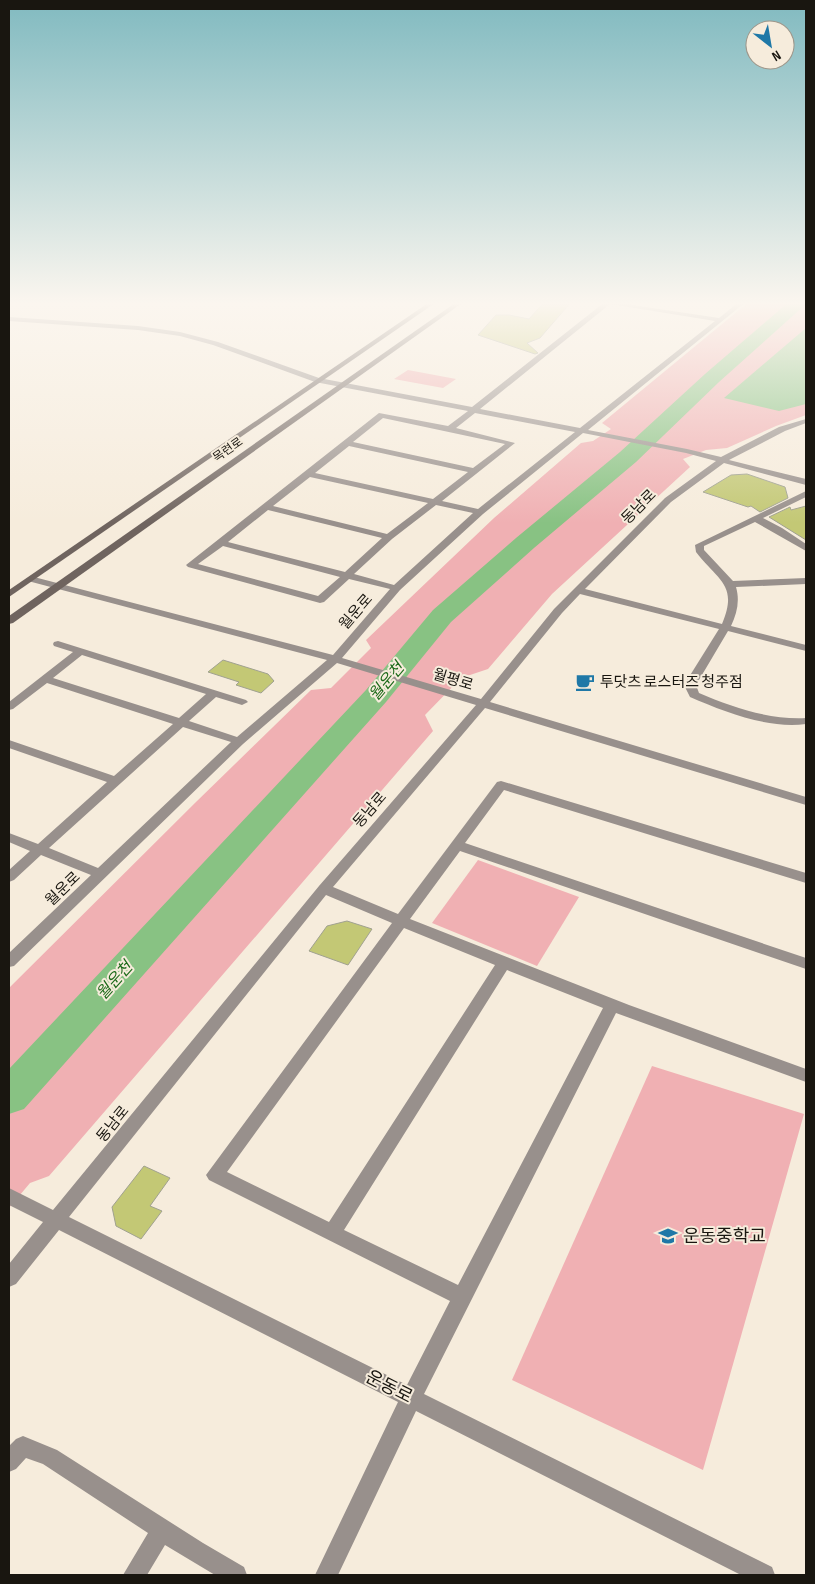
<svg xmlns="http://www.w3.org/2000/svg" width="815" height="1584" viewBox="0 0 815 1584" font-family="'Sofia Sans Condensed','Noto Sans KR',sans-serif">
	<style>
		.green { fill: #f0b0b3 }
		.water { fill: #88c283 }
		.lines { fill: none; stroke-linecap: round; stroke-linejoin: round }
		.river { fill: #88c283; fill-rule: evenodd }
		.building { fill: #c3c875; stroke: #a0a190 }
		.street { fill: #98908c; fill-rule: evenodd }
		.secondary { fill: #6f645f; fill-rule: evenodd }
		.labels { text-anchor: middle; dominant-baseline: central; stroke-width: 4; stroke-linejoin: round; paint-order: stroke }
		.far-street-label { font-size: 12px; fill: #191610; stroke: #f6ecdc }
		.street-label { font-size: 15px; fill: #191610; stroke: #f6ecdc }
		.poi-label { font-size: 15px; fill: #191610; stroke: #f6ecdc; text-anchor: start }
		.water-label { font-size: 16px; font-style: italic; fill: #1b6a19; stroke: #f6ecdc }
		.near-poi-label { font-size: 18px; fill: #191610; stroke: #f6ecdc; text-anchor: start }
		.near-street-label { font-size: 18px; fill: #191610; stroke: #f6ecdc }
	</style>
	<rect width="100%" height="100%" fill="#f6ecdc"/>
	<g class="green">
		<path d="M750,301H806V415L776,426L727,448L706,450L683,459L690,467L552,594L488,669L461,678L425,715L433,731L49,1176L30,1183L9,1208V988L196,802L311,690L331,688L371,648L366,640L494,518L581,443L593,441L611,429L602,423Z"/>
		<path d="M408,370L456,379L443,388L394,379Z"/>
		<path d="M478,860L579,897L537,966L432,923Z"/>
		<path d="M652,1066L804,1114L703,1470L512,1380Z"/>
	</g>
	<path class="water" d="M806,328V404L779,411L724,398Z"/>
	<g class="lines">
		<path class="river" d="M790,301H806V304L719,382L636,462L534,548L451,622L386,702L24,1109L9,1114V1069L366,690L433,610L516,538L620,452L705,374Z"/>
	</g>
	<g class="building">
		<path d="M545,301H572L540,338L527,343L538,353L535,354L478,335L496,315H509L529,319Z"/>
		<path d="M747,474L785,487L788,498L760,512L751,506L748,507L703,492L731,475Z"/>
		<path d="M806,506V540L769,517L790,507L791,510Z"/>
		<path d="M223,660L268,674L274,681L261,693L236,685L239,682L208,672Z"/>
		<path d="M347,921L372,929L348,965L309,951L327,926Z"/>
		<path d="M144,1166L170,1178L150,1206L162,1211L141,1239L116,1226L112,1207Z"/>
	</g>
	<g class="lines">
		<g class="street">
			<path d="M606,301L719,318L740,301H747L588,430L687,449L721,457L779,427L806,419V423L785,431L729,460L806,479V485L724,463L671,502L585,589L722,624C739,584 717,580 696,552L695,545L806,491V497L763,518L782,528L806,544V551L755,522L704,546V550L733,581L806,578V584L736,587C740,601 737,613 731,626L806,645V651L728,631L696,685L699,693C732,707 769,720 806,718V724C767,729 725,712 690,697L684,685L719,629L580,594L562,613L490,702L806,797V805L485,708L333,887L398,914L497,782L501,781L806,873V883L504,790L465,843L806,958V969L460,851L410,919L629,1005L806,1069V1082L616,1013L424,1394L772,1567L775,1575H741L416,1411L338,1575H315L398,1402L59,1230L16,1284L9,1287V1264L43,1222L9,1205V1188L53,1210L319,886L476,705L337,663L243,744L14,966L9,967V953L91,875L41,855L14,880L9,882V870L30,851L9,842V833L38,844L107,782L9,748V740L114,776L173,724L47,683L13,709L9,710V702L73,652L54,646L53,644L54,642L58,641L246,700L248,702L242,705L216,697L189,721L237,737L327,660L28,581V577H34L333,655L390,589L349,579L324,602L320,603L188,567L186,565L379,413L448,426L468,411L315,382L213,345L180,336L138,330L9,321V317L138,326L180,332L218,342L319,378L472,407ZM610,304L715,321L580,428L480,409ZM475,413L575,432L478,509L442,501L515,443L456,428ZM383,418L505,444L473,468L353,442ZM583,433L686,453L716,461L665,498L554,609L481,699L342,658L400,590L483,514ZM349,446L468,472L433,499L315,473ZM310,477L428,503L387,534L273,506ZM436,505L473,513L394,585L354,574L392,539ZM268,510L382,538L345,572L228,542ZM223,546L340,577L318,596L198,564ZM82,655L206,694L179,718L53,678ZM183,727L231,742L98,868L49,848ZM326,895L392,923L206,1175L209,1180L450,1301L407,1385L69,1217ZM404,928L495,965L329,1222L227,1172ZM507,970L603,1008L458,1285L344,1230Z"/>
			<path d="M23,1436L57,1450L203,1543L244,1567L247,1575H215L165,1545L147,1575H123L148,1533L43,1464L26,1458L16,1469L9,1472V1446L16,1439Z"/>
		</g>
		<g class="secondary">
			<path d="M431,301H438L9,597V590Z"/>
			<path d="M458,301H465L13,623L9,624V616Z"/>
		</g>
	</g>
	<linearGradient id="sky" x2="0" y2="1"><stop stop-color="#81bac0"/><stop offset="0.58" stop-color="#fbf6ef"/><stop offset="1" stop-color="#fbf6ef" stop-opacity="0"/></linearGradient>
	<rect width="815" height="523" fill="url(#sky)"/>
	<defs>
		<g id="cafe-bare" transform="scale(1.5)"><path d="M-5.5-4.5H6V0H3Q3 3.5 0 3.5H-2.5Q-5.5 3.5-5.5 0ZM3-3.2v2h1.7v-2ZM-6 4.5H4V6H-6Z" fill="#1f78a7" stroke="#f6ecdc" stroke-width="2.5" paint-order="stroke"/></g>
		<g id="school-bare" transform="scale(1.5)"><path d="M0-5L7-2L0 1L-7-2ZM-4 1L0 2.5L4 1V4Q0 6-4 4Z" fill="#1f78a7" stroke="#f6ecdc" stroke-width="2.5" paint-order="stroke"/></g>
	</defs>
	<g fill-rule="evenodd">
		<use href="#cafe-bare" x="585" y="682"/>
		<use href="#school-bare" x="668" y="1236"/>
	</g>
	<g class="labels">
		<g class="far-street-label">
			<text transform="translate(228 450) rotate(-35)">목련로</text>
		</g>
		<g class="street-label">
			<text transform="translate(639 507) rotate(-45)">동남로</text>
			<text transform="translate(356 612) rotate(-49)">월운로</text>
			<text transform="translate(453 680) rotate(17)">월평로</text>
			<text transform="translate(370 810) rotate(-49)">동남로</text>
			<text transform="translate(63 889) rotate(-44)">월운로</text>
			<text transform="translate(113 1124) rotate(-51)">동남로</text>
		</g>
		<g class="poi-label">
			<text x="600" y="682">투닷츠 로스터즈 청주점</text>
		</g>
		<g class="water-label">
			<text transform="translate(387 682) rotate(-50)">월운천</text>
			<text transform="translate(115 981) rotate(-48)">월운천</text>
		</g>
		<g class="near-poi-label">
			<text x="683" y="1236">운동중학교</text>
		</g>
		<g class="near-street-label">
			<text transform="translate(389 1387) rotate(27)">운동로</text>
		</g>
	</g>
	<rect width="815" height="1584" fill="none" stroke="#191610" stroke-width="20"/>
	<g transform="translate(770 45) rotate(149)"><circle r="24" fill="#f6ecdc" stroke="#9e968a"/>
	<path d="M0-4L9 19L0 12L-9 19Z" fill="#1f78a7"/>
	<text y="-8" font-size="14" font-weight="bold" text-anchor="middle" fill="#191610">N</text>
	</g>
</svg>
